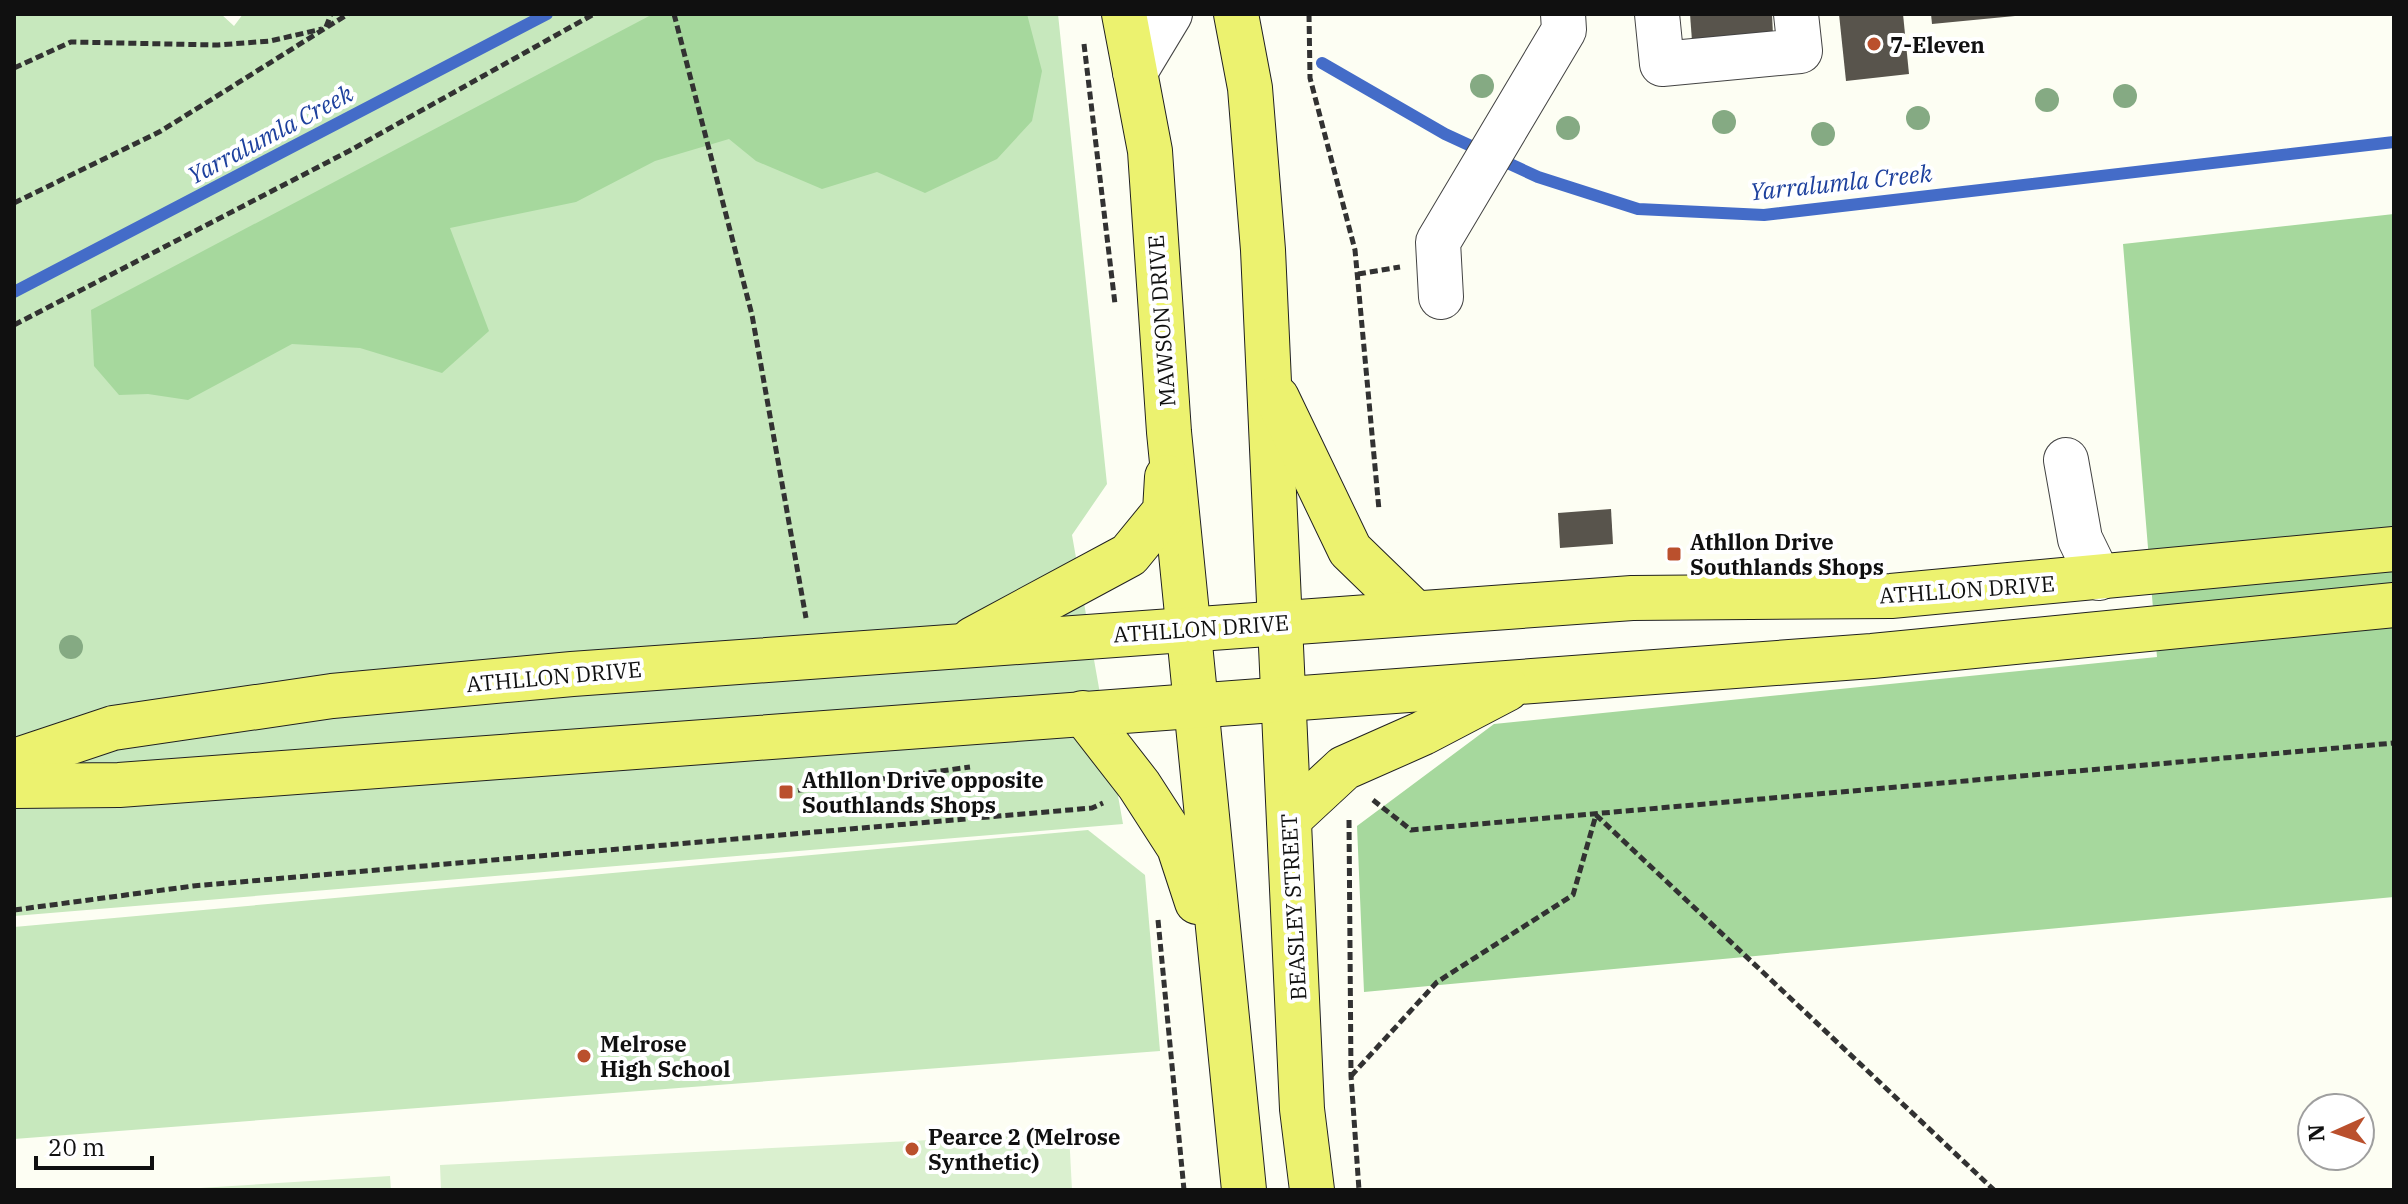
<svg xmlns="http://www.w3.org/2000/svg" width="2408" height="1204" viewBox="0 0 2408 1204" font-family="'IBM Plex Serif',serif">
	<style>
		.green { fill: #c7e8bd }
		.forest { fill: #a6d89d }
		.pitch { fill: #daf0cf }
		.lines { fill: none; stroke-linecap: round; stroke-linejoin: round }
		.stream { stroke: #446cc8; stroke-width: 12 }
		.building { fill: #58544c }
		.minor-casing { stroke: #434343; stroke-width: 46 }
		.major-casing { stroke: #212121; stroke-width: 46 }
		.path { stroke: #323232; stroke-width: 5; stroke-dasharray: 8 4; stroke-linecap: butt }
		.minor { stroke: #fff; stroke-width: 44 }
		.major { stroke: #ecf26f; stroke-width: 44 }
		.tree { fill: #85aa83 }
		.poi-dot { fill: #ba502d; stroke: #fff; stroke-width: 3 }
		.labels { text-anchor: middle; dominant-baseline: central; stroke-width: 8; stroke-linejoin: round; paint-order: stroke }
		.poi-label { font-size: 22px; font-weight: bold; fill: #101010; stroke: #fff; text-anchor: start }
		.street-label { font-size: 22px; fill: #101010; stroke: #fff }
		.water-label { font-size: 24px; font-style: italic; fill: #1d409d; stroke: #fff }
	</style>
	<rect width="100%" height="100%" fill="#fdfef3"/>
	<g class="green">
		<path d="M14,14H221L234,26L243,14H1058L1107,484L1072,535L1123,824L14,916Z"/>
		<path d="M1088,830L1145,875L1160,1051L14,1139V927Z"/>
	</g>
	<g class="forest">
		<path d="M653,14H1027L1042,71L1032,121L997,159L925,193L877,172L822,189L756,161L729,139L655,161L576,202L450,228L489,331L442,373L360,348L292,344L188,400L148,394L119,395L94,366L91,310Z"/>
		<path d="M2394,214V897L1364,992L1357,826L1494,724L2157,657L2123,244Z"/>
	</g>
	<g class="pitch">
		<path d="M1069,1133L1072,1190H441L440,1165Z"/>
		<path d="M390,1176L391,1190H168Z"/>
	</g>
	<g class="lines">
		<g class="stream">
			<path d="M1322,63L1445,134L1538,177L1638,209L1764,215L2394,142"/>
			<path d="M14,292L547,14"/>
		</g>
	</g>
	<g class="building">
		<path d="M1690,14H1772L1773,35L1692,41Z"/>
		<path d="M1839,14H1903L1909,74L1846,81Z"/>
		<path d="M1931,14H2015V16L1932,24Z"/>
		<path d="M1611,509L1613,544L1560,548L1558,513Z"/>
	</g>
	<g class="lines">
		<g class="minor-casing">
			<g id="minor">
				<path d="M1657,14L1662,64L1800,51L1796,14"/>
				<path d="M1135,72L1170,14"/>
				<path d="M1441,297L1438,242L1564,30L1563,14"/>
				<path d="M2066,460L2080,539L2099,578"/>
			</g>
		</g>
		<g class="major-casing">
			<g id="major">
				<path d="M1124,14L1150,151L1169,432L1244,1190"/>
				<path d="M1236,14L1250,88L1263,250L1302,1109L1312,1190"/>
				<path d="M1277,398L1350,550L1415,613"/>
				<path d="M973,639L1129,555L1165,511L1167,477"/>
				<path d="M1083,713L1139,785L1179,847L1197,902"/>
				<path d="M14,761L113,728L332,696L572,674L1632,598L1891,596L2394,549"/>
				<path d="M14,786L119,785L1872,656L2394,605"/>
				<path d="M1289,819L1344,768L1423,733L1507,689"/>
			</g>
		</g>
		<g class="path">
			<path d="M674,14L752,315L806,618"/>
			<path d="M1309,14L1310,78L1355,250L1379,510"/>
			<path d="M326,27L331,14"/>
			<path d="M1084,44L1115,304"/>
			<path d="M14,68L71,42L218,45L270,41L322,29"/>
			<path d="M14,203L161,131L348,14"/>
			<path d="M1358,274L1400,267"/>
			<path d="M14,325L349,151L594,14"/>
			<path d="M786,792L970,767"/>
			<path d="M1373,800L1411,830L2394,743"/>
			<path d="M1349,820L1351,1076L1359,1190"/>
			<path d="M14,910L193,886L1092,808L1103,803"/>
			<path d="M1158,920L1184,1190"/>
			<path d="M1351,1076L1437,982L1573,895L1596,815L1994,1190"/>
		</g>
		<use href="#minor" class="minor"/>
		<use href="#major" class="major"/>
	</g>
	<g class="tree">
		<circle cx="1482" cy="86" r="12"/>
		<circle cx="2125" cy="96" r="12"/>
		<circle cx="2047" cy="100" r="12"/>
		<circle cx="1918" cy="118" r="12"/>
		<circle cx="1724" cy="122" r="12"/>
		<circle cx="1568" cy="128" r="12"/>
		<circle cx="1823" cy="134" r="12"/>
		<circle cx="71" cy="647" r="12"/>
	</g>
	<g class="poi-dot">
		<circle cx="1874" cy="44" r="8"/>
		<rect x="1666" y="546" width="16" height="16" rx="4"/>
		<rect x="778" y="784" width="16" height="16" rx="4"/>
		<circle cx="584" cy="1056" r="8"/>
		<circle cx="912" cy="1149" r="8"/>
	</g>
	<g class="labels">
		<g class="poi-label">
			<text x="1890" y="44">7-Eleven</text>
			<text x="1690" y="541">Athllon Drive<tspan x="1690" dy="25">Southlands Shops</tspan></text>
			<text x="802" y="779">Athllon Drive opposite<tspan x="802" dy="25">Southlands Shops</tspan></text>
			<text x="600" y="1043">Melrose<tspan x="600" dy="25">High School</tspan></text>
			<text x="928" y="1136">Pearce 2 (Melrose<tspan x="928" dy="25">Synthetic)</tspan></text>
		</g>
		<g class="street-label">
			<text transform="translate(1161 321) rotate(-94)">MAWSON DRIVE</text>
			<text transform="translate(1967 589) rotate(-4)">ATHLLON DRIVE</text>
			<text transform="translate(1201 628) rotate(-4)">ATHLLON DRIVE</text>
			<text transform="translate(554 676) rotate(-5)">ATHLLON DRIVE</text>
			<text transform="translate(1293 907) rotate(-93)">BEASLEY STREET</text>
		</g>
		<g class="water-label">
			<text transform="translate(270 134) rotate(-28)">Yarralumla Creek</text>
			<text transform="translate(1841 182) rotate(-6)">Yarralumla Creek</text>
		</g>
	</g>
	<rect width="2408" height="1204" fill="none" stroke="#101010" stroke-width="32"/>
	<g transform="translate(2336 1132) rotate(267)"><circle r="38" fill="#ffffff" stroke="#9f9f9f" stroke-width="2"/>
	<path d="M0-6L14 30L0 20L-14 30Z" fill="#ba502d"/>
	<text y="-12" font-size="22" font-weight="bold" text-anchor="middle" fill="#101010">N</text>
	</g>
	<path d="M36 1156v12h116v-12" fill="none" stroke="#101010" stroke-width="4"/>
	<text x="48" y="1156" font-size="24" fill="#101010" stroke="#ffffff" stroke-width="6" paint-order="stroke">20 m</text>
</svg>
